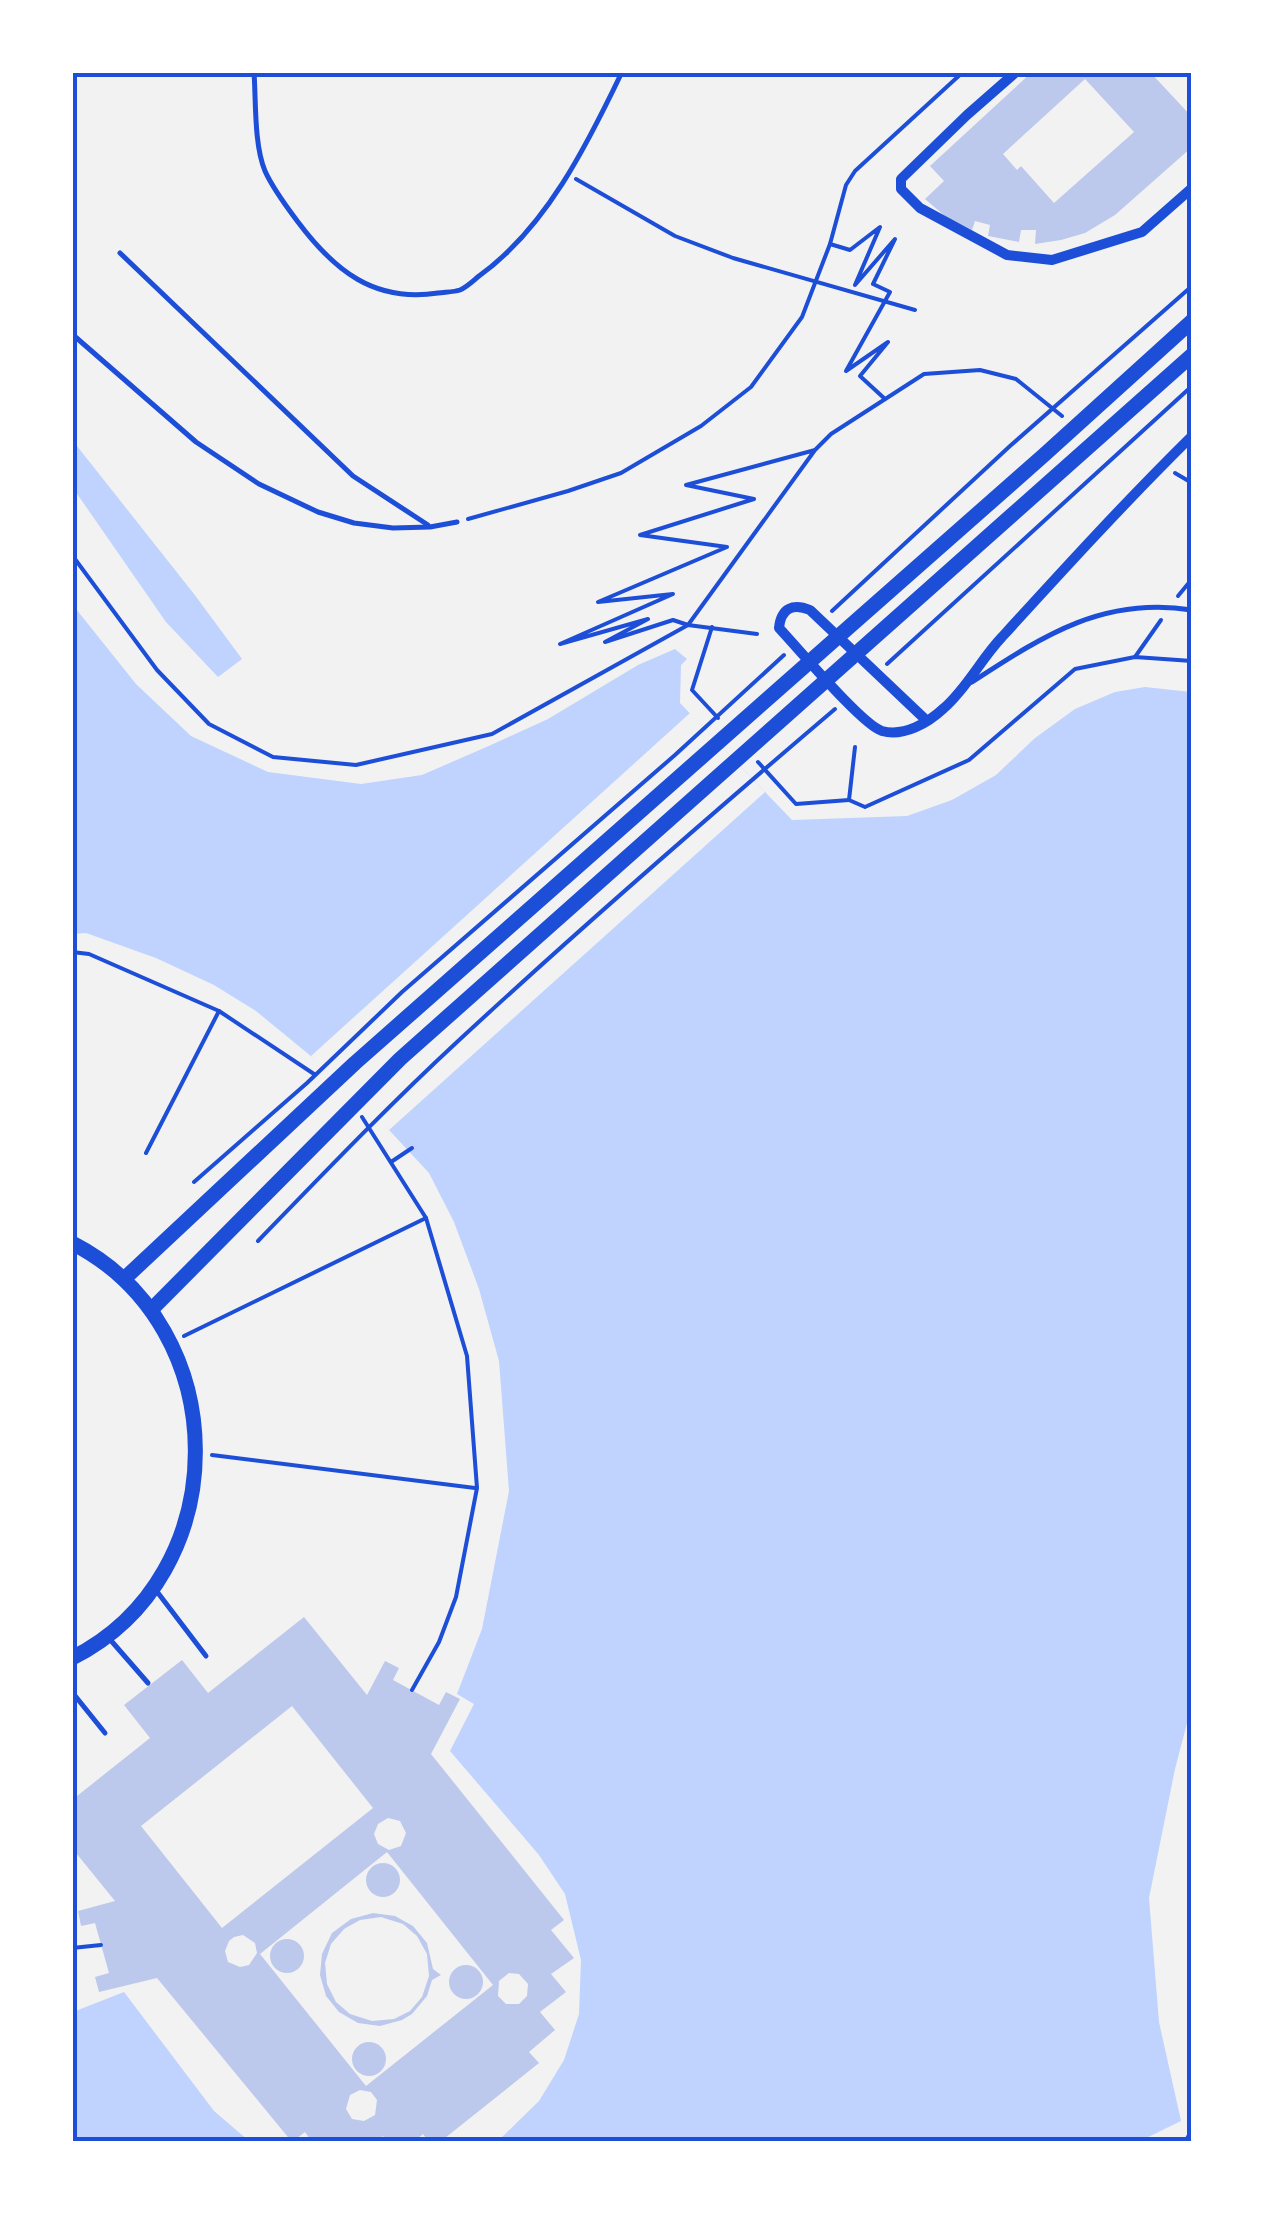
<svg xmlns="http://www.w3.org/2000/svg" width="1264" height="2214" viewBox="0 0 1264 2214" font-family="Overpass,sans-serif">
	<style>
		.water { fill: #bfd3fe }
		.pier { fill: #f2f2f2 }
		.building { fill: #bdc9ec; fill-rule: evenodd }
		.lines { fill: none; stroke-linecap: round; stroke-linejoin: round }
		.path { stroke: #1d4ed8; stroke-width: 4 }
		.service { stroke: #1d4ed8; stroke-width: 5 }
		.minor { stroke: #1d4ed8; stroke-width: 10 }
		.primary { stroke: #1d4ed8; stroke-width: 15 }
		.neatline { fill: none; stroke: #1d4ed8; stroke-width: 4 }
	</style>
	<rect width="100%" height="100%" fill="#f2f2f2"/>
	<g class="water">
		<path d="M73,441L194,594L242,659L218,677L166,622L73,488Z"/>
		<path d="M72,604L136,684L191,736L268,772L361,784L422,775L491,745L548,719L638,665L675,649L687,659L681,665L680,703L792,820L907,816L952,800L996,775L1035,738L1075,709L1115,692L1145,687L1191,692L1192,1704L1175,1769L1149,1898L1159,2022L1181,2121L1138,2142L498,2141L539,2101L564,2060L579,2014L581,1960L565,1894L539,1855L450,1751L474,1704L457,1694L482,1629L509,1491L499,1361L479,1289L454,1222L429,1173L351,1089L256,1011L214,985L156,958L86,933L73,934Z"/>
		<path d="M124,1992L214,2111L249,2141H73V2012Z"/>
	</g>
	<path class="pier" d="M690,713L765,792L389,1130L311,1056Z"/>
	<g class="building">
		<path d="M1032,72H1150L1192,117V147L1115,215L1085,233L1061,240L1035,244L1036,230H1021L1019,242L988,236L990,225L975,221L972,230L946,217L925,199L944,181L930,166ZM1085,79L1134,132L1054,203L1021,166L1017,170L1003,154Z"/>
		<path d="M304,1617L367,1695L385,1661L399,1668L393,1680L439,1705L446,1692L460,1699L431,1754L564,1920L551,1930L574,1958L551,1974L566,1992L540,2012L555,2030L529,2052L539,2063L440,2142H429L423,2134L414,2142H388L383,2136L377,2142H312L305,2132L292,2142L157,1978L99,1992L95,1977L109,1973L95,1923L81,1926L78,1911L115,1901L72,1848V1800L150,1738L124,1705L182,1660L208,1693ZM292,1706L373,1808L222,1928L141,1826ZM388,1818L400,1821L406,1833L401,1846L389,1850L378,1844L374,1834L378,1824ZM387,1852L493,1985L366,2086L260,1954ZM243,1935L255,1943L257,1953L249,1965L240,1967L228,1962L225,1951L229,1941L234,1937ZM509,1973L519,1974L528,1984L527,1996L519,2004H506L498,1996L499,1981ZM360,2090L371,2092L377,2100L375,2115L364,2121L352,2119L346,2109L350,2095Z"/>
		<circle cx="383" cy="1880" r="17"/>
		<path d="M373,1913L395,1916L413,1926L427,1943L433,1969L441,1975L432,1980L427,1996L412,2014L402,2020L380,2026L358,2023L339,2012L326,1996L320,1975L322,1954L332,1933L351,1919ZM381,1917L403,1924L417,1936L427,1954L429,1976L422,1997L410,2011L394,2019L372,2021L350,2014L336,2002L327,1984L325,1963L331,1944L344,1929L360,1920Z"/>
		<circle cx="287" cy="1956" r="17"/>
		<circle cx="466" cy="1982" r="17"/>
		<circle cx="369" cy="2059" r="17"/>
	</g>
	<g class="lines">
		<g class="path">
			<path d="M576,179L675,236L733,258L915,310"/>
			<path d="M830,244L850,250L880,227L855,285L895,239L873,284L890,292L846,371L888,342L860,376L885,399"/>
			<path d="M815,450L686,485L754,499L640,535L727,547L598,602L673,594L560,644L648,619L605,642L673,620L688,625L815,450L831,434L924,374L980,370L1016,379L1062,416"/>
			<path d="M1175,473L1192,483"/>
			<path d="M468,519L568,491L621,473L701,426L751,387L802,317L830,244L846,185L855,171L963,72"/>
			<path d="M72,555L157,670L209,724L273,757L356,765L492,734L688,625L757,634"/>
			<path d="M1178,596L1192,579"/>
			<path d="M832,611L1010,446L1192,286"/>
			<path d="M712,627L692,690L718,718"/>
			<path d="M1135,657L1161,620"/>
			<path d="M887,664L1192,386"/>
			<path d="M855,747L849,800L865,807L969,760L1075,669L1135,657L1192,661"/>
			<path d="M758,762L796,804L849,800"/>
			<path d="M72,952L89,954L219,1011L314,1074"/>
			<path d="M362,1117L426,1218L467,1356L477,1488L456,1597L439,1642L412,1690"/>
			<path d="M146,1153L219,1011"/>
			<path d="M391,1162L412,1148"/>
			<path d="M194,1182L307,1083L402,992L675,755L784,655"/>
			<path d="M258,1241C323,1174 388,1106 457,1042C580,928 707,818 835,709"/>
			<path d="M184,1336L426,1218"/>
			<path d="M212,1455L475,1488"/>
			<path d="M72,1948L101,1945"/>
			<path d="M1185,2142L1192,2130"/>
		</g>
		<g class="service">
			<path d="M254,72C256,101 254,145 265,171C273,189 286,206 298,222C334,270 374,303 438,293C445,292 454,292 460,290C467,287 474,280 479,276C546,228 587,145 622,72"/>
			<path d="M72,80L75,72"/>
			<path d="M120,253L353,476L428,525"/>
			<path d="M72,334L196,442L259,484L318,512L354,523L393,528L430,527L457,522"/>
			<path d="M972,682C1043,636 1103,596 1192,610"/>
			<path d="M155,1589L206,1656"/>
			<path d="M107,1636L148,1683"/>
			<path d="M72,1692L105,1733"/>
		</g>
		<g class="minor">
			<path d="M1016,72L967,115L901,179V189L920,208L1007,255L1052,260L1142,232L1192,188"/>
			<path d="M927,721L810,610C793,603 781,608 779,628C798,648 862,725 882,731C904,737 928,723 944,708C967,688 981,659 1002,637C1064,569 1126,501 1192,436"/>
		</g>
		<g class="primary">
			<path d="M72,1243C236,1327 237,1575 72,1658"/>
			<path d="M124,1279L355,1063L1044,455L1192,321"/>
			<path d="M151,1310L400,1059L1192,355"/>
		</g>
	</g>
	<rect width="1264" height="2214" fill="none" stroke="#ffffff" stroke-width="150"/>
	<rect x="75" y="75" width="1114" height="2064" class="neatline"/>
</svg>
